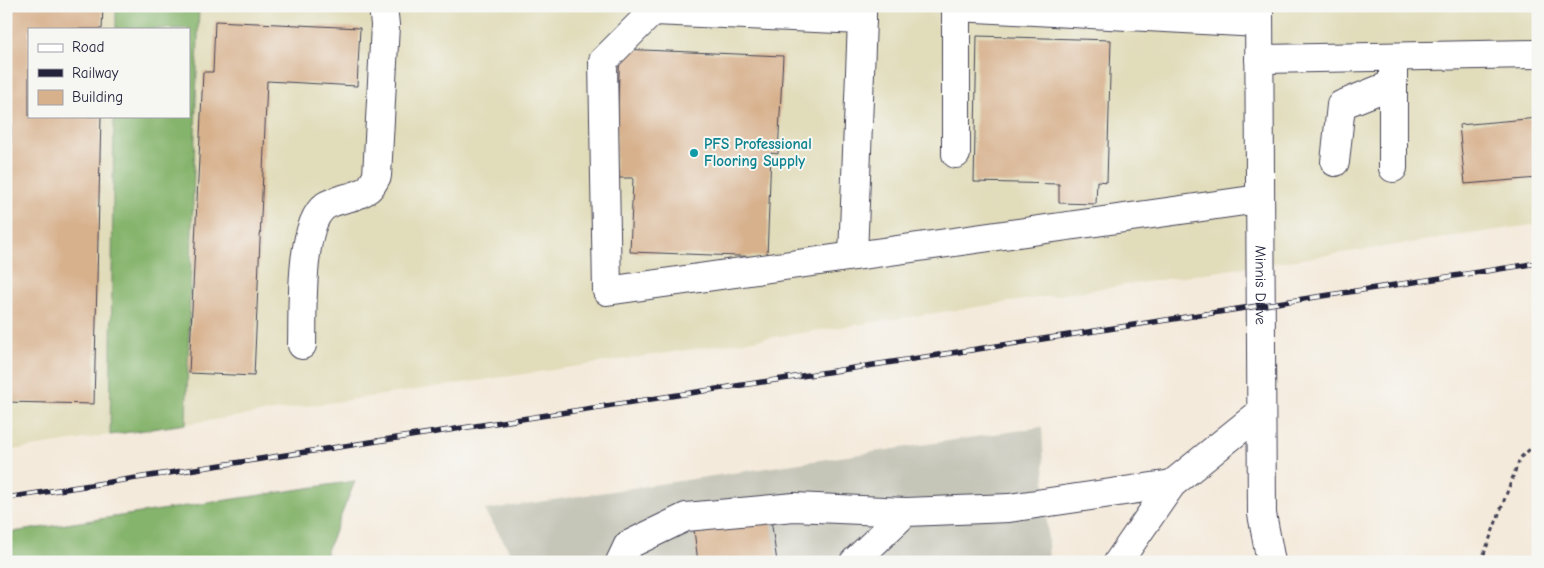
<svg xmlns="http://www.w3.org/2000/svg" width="1544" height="568" viewBox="0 0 1544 568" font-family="'Comic Neue',sans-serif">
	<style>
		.built { fill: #e1dcba }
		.industrial { fill: #c5c5b8 }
		.forest { fill: #85b46c; stroke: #546b54 }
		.building { fill: #d7b08c }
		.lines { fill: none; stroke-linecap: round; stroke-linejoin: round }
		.minor-casing { stroke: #424053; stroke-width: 30 }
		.path { stroke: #424053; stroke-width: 3; stroke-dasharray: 4 4; stroke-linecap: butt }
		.minor { stroke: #fff; stroke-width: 28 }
		.rail-casing { stroke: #22223b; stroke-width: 5.5 }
		.rail { stroke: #f6f6f2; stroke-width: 4; stroke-dasharray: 11; stroke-linecap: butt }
		.culture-dot { fill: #0f9aa8; stroke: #f6f6f2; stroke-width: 2 }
		.labels { text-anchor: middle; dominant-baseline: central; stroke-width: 4; stroke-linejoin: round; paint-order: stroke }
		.culture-label { font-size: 15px; font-weight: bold; fill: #0d838f; stroke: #f6f6f2; text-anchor: start }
		.street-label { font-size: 15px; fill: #22223b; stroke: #f6f6f2 }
	</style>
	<rect width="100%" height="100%" fill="#f6f6f2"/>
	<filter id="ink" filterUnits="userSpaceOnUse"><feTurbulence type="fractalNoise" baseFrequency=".02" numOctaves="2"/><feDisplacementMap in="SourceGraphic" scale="10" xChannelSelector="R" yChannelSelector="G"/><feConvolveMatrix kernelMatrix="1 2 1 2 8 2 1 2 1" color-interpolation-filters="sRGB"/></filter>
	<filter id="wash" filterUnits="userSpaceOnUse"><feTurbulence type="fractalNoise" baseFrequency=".0096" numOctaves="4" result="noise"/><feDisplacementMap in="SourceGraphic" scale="20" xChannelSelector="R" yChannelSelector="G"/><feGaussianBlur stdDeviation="1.12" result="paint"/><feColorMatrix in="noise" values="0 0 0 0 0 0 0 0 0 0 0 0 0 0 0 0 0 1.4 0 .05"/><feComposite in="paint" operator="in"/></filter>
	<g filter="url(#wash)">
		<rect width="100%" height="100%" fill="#f4eadb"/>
		<g class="built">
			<path d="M6,6H116V29H29V116H114L110,435L6,451Z"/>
			<path d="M199,6H1538V224L186,424Z"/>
		</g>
		<path class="industrial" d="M1042,427L1049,562H516L485,510Z"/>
		<g class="forest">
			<path d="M116,6H199L186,424L110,435L114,116H189V29H116Z"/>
			<path d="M355,481L324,558L318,562H6V533Z"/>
		</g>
		<g id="blocks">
			<g class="building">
				<path d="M6,6H103L102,29H29V116H101L94,404L6,402L12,90H6Z"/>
				<path d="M215,21L360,28L357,86L267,81L254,376L189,373L203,72H213Z"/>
				<path d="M977,36L1111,40L1107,182L1097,181L1096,204L1059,203V184L974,182Z"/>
				<path d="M620,49L783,56L778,154L771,153L767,257L630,252L633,178H615Z"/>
				<path d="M1538,118V178L1465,184L1459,125Z"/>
				<path d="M771,519L777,562H698L694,530Z"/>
			</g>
		</g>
	</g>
	<g filter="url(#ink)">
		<use href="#blocks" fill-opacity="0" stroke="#424053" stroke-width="1"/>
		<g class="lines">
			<g class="minor-casing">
				<g id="minor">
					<path d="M654,6L653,11L603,61L607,291L1259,199"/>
					<path id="s1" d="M1259,6L1262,514L1271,562"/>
					<path d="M956,7L1259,23"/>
					<path d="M653,11L862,20V6"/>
					<path d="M1259,59L1538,54"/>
					<path d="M1393,68V168"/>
					<path d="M956,154V6"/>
					<path d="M1335,162L1341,105L1393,84"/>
					<path d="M853,256L862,20"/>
					<path d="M302,345C303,314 299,225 325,206C338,198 357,198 368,189C372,186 375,179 377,176L385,25L383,6"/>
					<path d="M620,562L628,545L686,517L794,507L906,512"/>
					<path d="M854,562L906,512L1009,508L1172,484L1260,413"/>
					<path d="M1118,562L1172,484"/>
				</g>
			</g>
			<path class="path" d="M1481,562L1520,458L1538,442"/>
			<use href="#minor" class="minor"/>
			<g class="rail-casing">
				<path id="rail" d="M6,498L1538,263"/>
			</g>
			<use href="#rail" class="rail"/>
		</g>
	</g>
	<circle class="culture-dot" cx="694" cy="153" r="5"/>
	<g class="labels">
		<g class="culture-label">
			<text x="704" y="144">PFS Professional<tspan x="704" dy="17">Flooring Supply</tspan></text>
		</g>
		<g class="street-label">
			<text stroke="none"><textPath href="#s1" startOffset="279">Minnis Drive</textPath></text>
		</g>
	</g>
	<rect width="1544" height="568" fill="none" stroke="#f6f6f2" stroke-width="25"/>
	<rect x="28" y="28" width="162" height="90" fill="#f6f6f2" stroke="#a1a1a9"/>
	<rect x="38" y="44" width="25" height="8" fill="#ffffff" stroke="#a1a1a9"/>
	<text x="72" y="52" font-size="15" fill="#22223b">Road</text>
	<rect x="38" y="69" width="25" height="8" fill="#22223b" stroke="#a1a1a9"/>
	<text x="72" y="78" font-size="15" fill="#22223b">Railway</text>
	<rect x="38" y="90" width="25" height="15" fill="#d7b08c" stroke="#a1a1a9"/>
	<text x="72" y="102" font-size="15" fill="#22223b">Building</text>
</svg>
